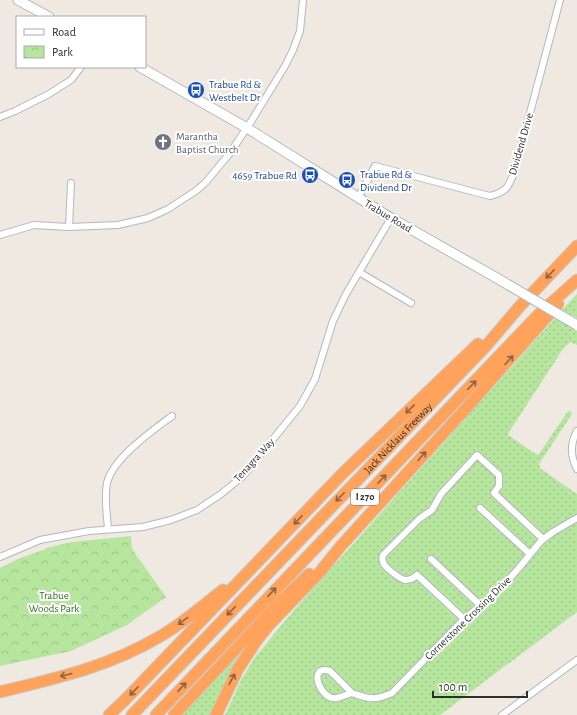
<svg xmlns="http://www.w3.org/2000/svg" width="577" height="715" viewBox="0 0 577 715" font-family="'Alegreya Sans',sans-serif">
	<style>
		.grass { fill: url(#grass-dots) }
		.park { fill: url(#park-crowns) }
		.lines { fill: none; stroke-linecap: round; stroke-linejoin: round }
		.minor-casing { stroke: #b4b7c1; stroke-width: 8 }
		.secondary-casing { stroke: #b4b7c1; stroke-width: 11 }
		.motorway-casing { stroke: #c9c9c9; stroke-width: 13 }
		.minor { stroke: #fff; stroke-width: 6 }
		.secondary { stroke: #fff; stroke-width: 9 }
		.motorway { stroke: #ffa35c; stroke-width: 11 }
		.secondary-bridge-casing { stroke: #b4b7c1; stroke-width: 11; stroke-linecap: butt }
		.secondary-bridge { stroke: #fff; stroke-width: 9 }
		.oneway { stroke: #8c6343 }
		.labels { text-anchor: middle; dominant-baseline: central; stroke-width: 4; stroke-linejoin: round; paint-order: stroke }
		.shield { fill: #fff; stroke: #6d6d6d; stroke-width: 1 }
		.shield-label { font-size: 10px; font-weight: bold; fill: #2e2e2e }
		.transit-label { font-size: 11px; fill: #164399; stroke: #fff; text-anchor: start }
		.worship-label { font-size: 11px; fill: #5b616d; stroke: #fff; text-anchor: start }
		.street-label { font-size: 11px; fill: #2e2e2e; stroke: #fff }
		.park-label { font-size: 11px; fill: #2c6e1b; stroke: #fff }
	</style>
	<defs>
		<pattern id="grass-dots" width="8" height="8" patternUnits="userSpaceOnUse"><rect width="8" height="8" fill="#b6e59e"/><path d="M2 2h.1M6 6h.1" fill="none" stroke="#9dc588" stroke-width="1.8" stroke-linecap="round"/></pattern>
		<pattern id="park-crowns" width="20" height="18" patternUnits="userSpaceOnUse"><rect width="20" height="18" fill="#b6e59e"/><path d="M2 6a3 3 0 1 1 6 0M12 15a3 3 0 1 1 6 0" fill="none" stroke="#9dc588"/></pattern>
	</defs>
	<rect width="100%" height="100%" fill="#efe9e1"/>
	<g class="grass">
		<path d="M577,294V318L562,310Z"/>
		<path d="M556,317L577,331V345L570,342L563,349L509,432L508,435L537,455L539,454L568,411H571L572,414L539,464L541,469L577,494V612L440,715H225L242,678L256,656L294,610Z"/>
		<path d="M246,645L249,647L213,715H180Z"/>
	</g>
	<path class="park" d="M131,536L132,549L166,597L127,625L71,651L0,666V568L18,559L46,549V548L72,542Z"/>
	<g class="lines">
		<g class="minor-casing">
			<g id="minor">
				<path d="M0,117L15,111L49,94L71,80L81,67"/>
				<path d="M358,198L375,166L490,196C506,192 508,188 514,173L560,0"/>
				<path d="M69,227L71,183"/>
				<path d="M0,235L34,225L69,227L118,225L148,218L168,209L197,190L206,182L230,153L252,120L285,66L293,50L300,31L303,0"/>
				<path d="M359,272L411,303"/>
				<path d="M577,431C570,444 570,456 577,469"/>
				<path d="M480,508L530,554"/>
				<path d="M108,529C107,514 104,498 107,483C113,458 152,431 172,416"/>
				<path d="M0,557L40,540L89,531L143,527L171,520L197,510L221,494L243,476L300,406L315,379L333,321L346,294L391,218"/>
				<path d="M431,559L480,605"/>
				<path d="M464,619L417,575C414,578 410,580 405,580C400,579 384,567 383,562C382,559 382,558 383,555L419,519L432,510L441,494L477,455L499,475V486L494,493L543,539"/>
				<path d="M352,693L330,671C306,664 321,702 337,698C342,697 347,694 352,693C370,699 374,701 392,693L464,619L496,593L519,568L541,541L553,532L577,518"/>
				<path d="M502,715L577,660"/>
			</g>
		</g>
		<g class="secondary-casing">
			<g id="secondary">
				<path d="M18,0L49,17"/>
				<path d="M140,67L247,128L391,218L495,277"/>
			</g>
		</g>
		<g class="motorway-casing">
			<g id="motorway">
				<path d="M0,692C57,678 108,667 159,637C182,624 202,606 223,590"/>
				<path d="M109,715L125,700L343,473L478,344"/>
				<path id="s1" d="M132,715L486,346L520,306L577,246"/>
				<path d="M156,715L541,312L577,280"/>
				<path d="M174,715L277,605L309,574"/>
				<path d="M216,715L238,669L257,640L269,625L320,572L340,547L469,405L558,304"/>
			</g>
		</g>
		<use href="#minor" class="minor"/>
		<use href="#secondary" class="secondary"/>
		<use href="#motorway" class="motorway"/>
		<g class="secondary-bridge-casing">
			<path id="secondary-bridge" d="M495,277L577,325"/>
		</g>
		<use href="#secondary-bridge" class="secondary-bridge"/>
	</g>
	<defs><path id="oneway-shaft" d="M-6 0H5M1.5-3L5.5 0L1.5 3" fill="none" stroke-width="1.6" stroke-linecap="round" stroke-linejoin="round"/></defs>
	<g class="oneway">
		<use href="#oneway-shaft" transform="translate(550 274) rotate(134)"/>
		<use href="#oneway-shaft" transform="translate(509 360) rotate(-48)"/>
		<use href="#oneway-shaft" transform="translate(472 385) rotate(-46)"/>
		<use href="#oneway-shaft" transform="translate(410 409) rotate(136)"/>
		<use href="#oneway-shaft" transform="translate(422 456) rotate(-48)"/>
		<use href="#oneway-shaft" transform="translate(382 479) rotate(-46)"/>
		<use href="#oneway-shaft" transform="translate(340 497) rotate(135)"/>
		<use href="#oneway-shaft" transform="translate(298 520) rotate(134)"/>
		<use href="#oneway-shaft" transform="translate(272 592) rotate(-47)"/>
		<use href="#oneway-shaft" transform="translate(231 611) rotate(134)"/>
		<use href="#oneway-shaft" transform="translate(183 621) rotate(144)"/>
		<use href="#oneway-shaft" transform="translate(66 675) rotate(166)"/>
		<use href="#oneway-shaft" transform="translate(232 679) rotate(-62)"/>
		<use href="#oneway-shaft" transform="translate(182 687) rotate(-47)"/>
		<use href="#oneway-shaft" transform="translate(134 691) rotate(134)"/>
	</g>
	<defs>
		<g id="bus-disc" transform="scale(0.9)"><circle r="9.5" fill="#1a4fb4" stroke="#fff"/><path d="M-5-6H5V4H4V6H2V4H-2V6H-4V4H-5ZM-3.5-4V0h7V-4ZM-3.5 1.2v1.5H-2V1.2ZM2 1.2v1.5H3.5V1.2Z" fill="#fff"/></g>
		<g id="church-disc" transform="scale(0.9)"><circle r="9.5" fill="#6b7280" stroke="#fff"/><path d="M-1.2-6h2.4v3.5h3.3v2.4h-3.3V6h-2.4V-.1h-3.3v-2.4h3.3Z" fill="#fff"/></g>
	</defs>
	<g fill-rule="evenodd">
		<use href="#bus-disc" x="196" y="90"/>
		<use href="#church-disc" x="163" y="142"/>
		<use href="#bus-disc" x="310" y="175"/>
		<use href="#bus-disc" x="347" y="180"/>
	</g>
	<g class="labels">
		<rect class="shield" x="351" y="489" width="28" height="16" rx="3"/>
		<g class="shield-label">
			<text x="365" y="497">I 270</text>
		</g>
		<g class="transit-label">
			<text x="209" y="84">Trabue Rd &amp;<tspan x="209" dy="13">Westbelt Dr</tspan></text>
			<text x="360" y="174">Trabue Rd &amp;<tspan x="360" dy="13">Dividend Dr</tspan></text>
			<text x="297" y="175" text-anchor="end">4659 Trabue Rd</text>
		</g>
		<g class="worship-label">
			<text x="176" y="136">Marantha<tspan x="176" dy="13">Baptist Church</tspan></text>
		</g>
		<g class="street-label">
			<text transform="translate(521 144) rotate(-74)">Dividend Drive</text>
			<text transform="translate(388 216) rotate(31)">Trabue Road</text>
			<text stroke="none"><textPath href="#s1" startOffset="384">Jack Nicklaus Freeway</textPath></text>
			<text transform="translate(254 460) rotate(-48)">Tenagra Way</text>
			<text transform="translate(468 618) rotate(-44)">Cornerstone Crossing Drive</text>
		</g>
		<g class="park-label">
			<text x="54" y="595">Trabue<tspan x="54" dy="13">Woods Park</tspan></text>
		</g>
	</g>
	<rect x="16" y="16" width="130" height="52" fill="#ffffff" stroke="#ababab"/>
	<rect x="24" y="29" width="20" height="6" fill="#ffffff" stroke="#ababab"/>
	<text x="52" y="36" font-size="12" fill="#2e2e2e">Road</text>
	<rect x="24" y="46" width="20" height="12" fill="url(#park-crowns)" stroke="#ababab"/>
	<text x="52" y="56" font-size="12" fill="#2e2e2e">Park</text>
	<path d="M433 691v6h94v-6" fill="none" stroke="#2e2e2e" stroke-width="2"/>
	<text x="439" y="691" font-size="12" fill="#2e2e2e" stroke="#ffffff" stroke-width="3" paint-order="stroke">100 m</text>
</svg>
